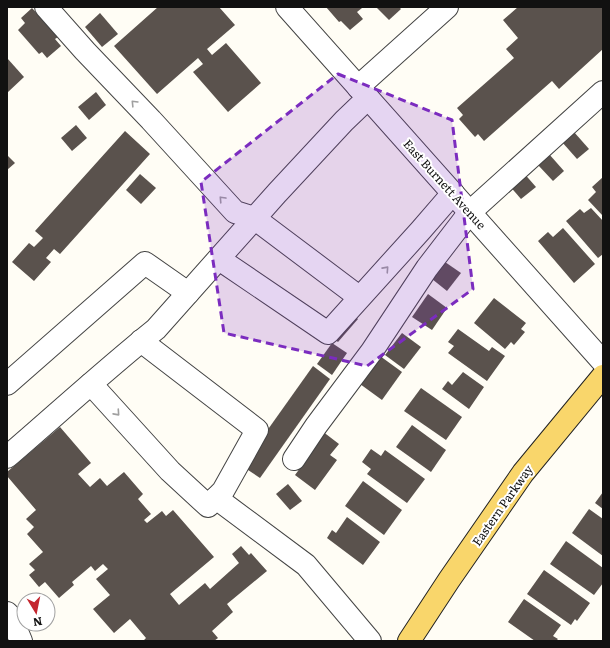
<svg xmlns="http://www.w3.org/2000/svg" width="610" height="648" viewBox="0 0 610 648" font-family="Literata,serif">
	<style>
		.building { fill: #5a524d }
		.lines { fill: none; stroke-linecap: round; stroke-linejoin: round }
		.minor-casing { stroke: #444; stroke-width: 24 }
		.major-casing { stroke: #222; stroke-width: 24 }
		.minor { stroke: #fff; stroke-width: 22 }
		.major { stroke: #f9d66b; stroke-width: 22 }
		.oneway { stroke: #a0a0a0 }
		.marked { fill: #7b2cbf; fill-opacity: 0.2; stroke: #7b2cbf; stroke-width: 3; stroke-dasharray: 8 5; stroke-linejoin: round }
		.labels { text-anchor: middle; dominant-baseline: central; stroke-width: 4; stroke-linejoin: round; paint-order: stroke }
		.street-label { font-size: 12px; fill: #111; stroke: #fff }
	</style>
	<rect width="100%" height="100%" fill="#fffdf5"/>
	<g class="building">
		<path d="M158,7H219L235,25L207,49L212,55L226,43L261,83L228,112L193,72L203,64L198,58L157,94L114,46Z"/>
		<path d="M326,7H360L362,8L357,12L363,19L350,30L341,21L339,22Z"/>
		<path d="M376,7H399L401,9L389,20Z"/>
		<path d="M518,7H603V49L559,89L552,81L484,141L478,134L475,137L459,119L463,115L457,108L514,58L506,49L518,38L503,20Z"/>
		<path d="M32,8L58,37L55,39L61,46L47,58L42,52L39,54L18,30L25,23L21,18Z"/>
		<path d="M100,13L118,34L102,47L85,27Z"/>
		<path d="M7,58L24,77L7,93Z"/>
		<path d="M96,92L106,105L89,120L78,107Z"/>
		<path d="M76,125L87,138L72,151L61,138Z"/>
		<path d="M125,131L150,154L60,254L54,249L46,258L51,262L34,281L12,262L29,243L34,247L43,238L35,231Z"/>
		<path d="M574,132L589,149L577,159L562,142Z"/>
		<path d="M549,154L564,171L553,181L538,165Z"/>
		<path d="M7,155L15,163L7,170Z"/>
		<path d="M522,171L536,187L521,199L508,184Z"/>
		<path d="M140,174L156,188L141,204L126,190Z"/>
		<path d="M603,177V216L588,200L596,192L592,187Z"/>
		<path d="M591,208L603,221V254L598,258L566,221L580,209L584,213Z"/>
		<path d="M563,228L595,264L574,283L538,241L548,232L553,237Z"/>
		<path d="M445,262L461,273L447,291L432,279Z"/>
		<path d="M428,294L447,308L432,330L412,317Z"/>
		<path d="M494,298L526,323L521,329L525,332L514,345L511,342L505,349L474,323Z"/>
		<path d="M352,314L358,319L338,342L332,337Z"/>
		<path d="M458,329L489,351L492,347L505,356L487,381L448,353L454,346L448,342Z"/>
		<path d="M402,333L421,347L404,369L385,355Z"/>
		<path d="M332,343L347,353L332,375L317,364Z"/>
		<path d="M380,356L402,372L382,400L360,384Z"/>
		<path d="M313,366L330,379L260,478L242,466Z"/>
		<path d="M463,372L484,387L469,409L442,389L448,381L452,385Z"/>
		<path d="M421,388L462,417L446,440L404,411Z"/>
		<path d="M412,425L446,450L431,472L396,447Z"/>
		<path d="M60,427L91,463L78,474L90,487L100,478L107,486L124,472L143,494L138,499L151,514L144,520L147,523L162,511L166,516L173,510L214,557L170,594L179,605L205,583L210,589L239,563L232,554L241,546L249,555L251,553L267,571L227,604L233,612L212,631L218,638L214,641H143L146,638L130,619L114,633L93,609L110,595L96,579L108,569L103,564L95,571L91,566L72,582L74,585L59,598L45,582L39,587L29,575L35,570L29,564L43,552L27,534L34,527L26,519L36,510L7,476V472Z"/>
		<path d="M322,431L339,444L330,455L337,460L315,490L295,475L317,445L313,442Z"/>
		<path d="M371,449L381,456L385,450L425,479L407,503L367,474L371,469L362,462Z"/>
		<path d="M363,481L402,510L384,535L345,506Z"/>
		<path d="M288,484L302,501L290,510L276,494Z"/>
		<path d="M603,492V509L595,503Z"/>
		<path d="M589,509L603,519V556L572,533Z"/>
		<path d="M347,517L380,542L363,565L327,538L332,530L336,533Z"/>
		<path d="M566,541L603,568V583L594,595L550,564Z"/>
		<path d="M544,570L590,603L577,621L575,619L571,625L527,594Z"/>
		<path d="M524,599L561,625L553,636L558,639L556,641H535L508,622Z"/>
	</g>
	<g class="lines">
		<g class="minor-casing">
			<g id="minor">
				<path d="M46,7L85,51L151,120L235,212L254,218L359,297"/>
				<path d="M287,7L603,362"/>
				<path d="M358,87L447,7"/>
				<path d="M219,259L328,333L421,230L453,193"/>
				<path d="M7,384L145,263L188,293"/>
				<path d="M91,384L170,471L208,506L223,491L257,430L141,341"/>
				<path d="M7,457C57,414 105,370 156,329L277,193L344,121L368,98"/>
				<path d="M294,459L316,426L372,351L427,268L470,212L603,92"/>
				<path d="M216,498L306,565L370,641"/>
				<path d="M7,613L11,617L21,641"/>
			</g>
		</g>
		<g class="major-casing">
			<path id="major" d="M409,641L449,580L523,473L603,376"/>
		</g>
		<use href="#minor" class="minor"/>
		<use href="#major" class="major"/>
	</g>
	<defs><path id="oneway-chevron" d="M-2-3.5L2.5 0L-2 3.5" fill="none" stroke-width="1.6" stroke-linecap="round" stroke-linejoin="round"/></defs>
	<g class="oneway">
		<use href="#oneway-chevron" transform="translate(134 103) rotate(-134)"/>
		<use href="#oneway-chevron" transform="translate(222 199) rotate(-133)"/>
		<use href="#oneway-chevron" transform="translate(386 269) rotate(-48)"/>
		<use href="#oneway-chevron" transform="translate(117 413) rotate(48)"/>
	</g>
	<path class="marked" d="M338,74L452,120L473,289L367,366L224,333L201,182Z"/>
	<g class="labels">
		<g class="street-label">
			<text transform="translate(445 184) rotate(48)">East Burnett Avenue</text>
			<text transform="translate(502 505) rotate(-55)">Eastern Parkway</text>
		</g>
	</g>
	<rect width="610" height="648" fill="none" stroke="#111111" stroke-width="16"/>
	<g transform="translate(36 612) rotate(170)"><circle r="19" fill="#ffffff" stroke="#a0a0a0"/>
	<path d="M0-3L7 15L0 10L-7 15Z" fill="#c4262e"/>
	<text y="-6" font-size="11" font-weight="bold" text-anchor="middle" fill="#111111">N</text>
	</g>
</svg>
